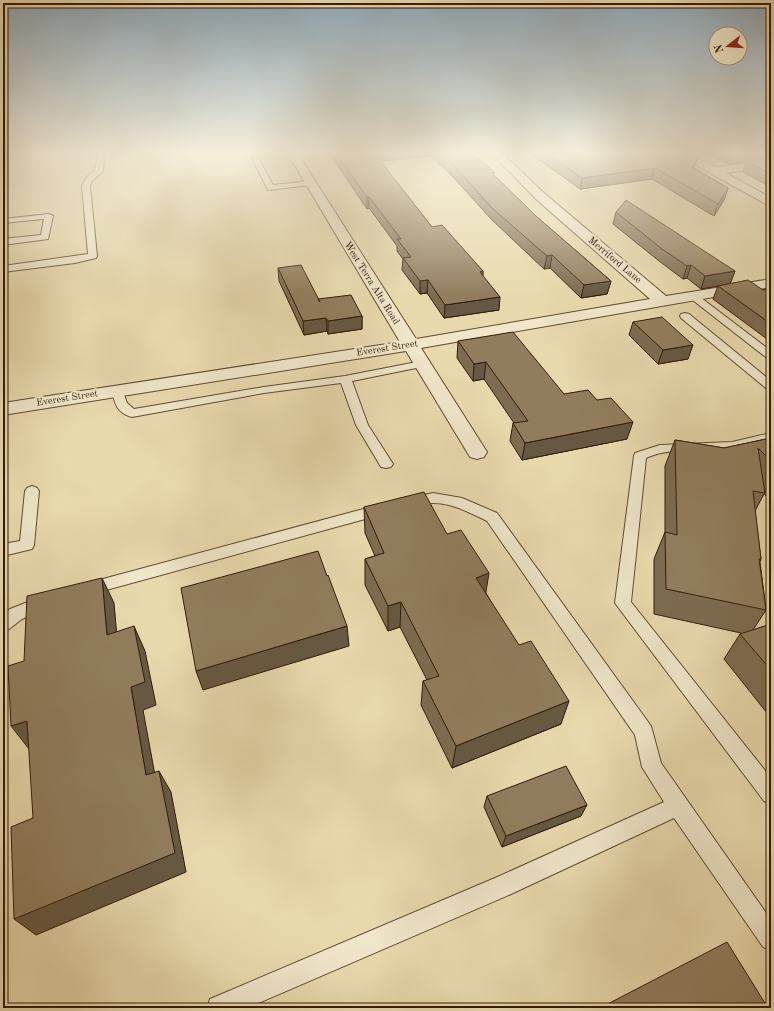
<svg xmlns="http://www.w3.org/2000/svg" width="774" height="1011" viewBox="0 0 774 1011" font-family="'Old Standard TT',serif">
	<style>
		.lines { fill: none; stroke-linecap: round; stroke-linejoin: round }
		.service-casing { stroke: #604a31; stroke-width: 2 }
		.minor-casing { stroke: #604a31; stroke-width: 2 }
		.service { fill: #f0e6ca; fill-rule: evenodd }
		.minor { fill: #f0e6ca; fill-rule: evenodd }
		.wall { fill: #7d6c51; stroke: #331a08 }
		.shaded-wall { fill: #665842; stroke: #331a08 }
		.building { fill: #917d5e; stroke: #331a08 }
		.labels { text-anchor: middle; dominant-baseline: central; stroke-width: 4; stroke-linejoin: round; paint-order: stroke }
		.far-street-label { font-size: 10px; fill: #331a08; stroke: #f0e6ca }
	</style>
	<rect width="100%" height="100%" fill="#e8d9ad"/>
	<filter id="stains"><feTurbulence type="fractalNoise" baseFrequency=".005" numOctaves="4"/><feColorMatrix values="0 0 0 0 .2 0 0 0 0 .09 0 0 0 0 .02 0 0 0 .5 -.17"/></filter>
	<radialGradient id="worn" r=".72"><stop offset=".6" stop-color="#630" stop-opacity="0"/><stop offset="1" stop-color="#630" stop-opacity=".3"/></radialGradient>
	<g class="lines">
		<g class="service-casing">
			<g id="service">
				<path d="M98,154H104L103,171L92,181L90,186L97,256L96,258L75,263L3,272V266L88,254L82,186L86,178L95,170Z"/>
				<path d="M250,154H256L273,185L311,181L315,183L311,185L268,190Z"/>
				<path d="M49,214L53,216L48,239L3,245V239L41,235L44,219L3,223V219Z"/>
				<path d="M693,293L696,294L771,351V359L767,358L690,298L688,296Z"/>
				<path d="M685,313L689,314L771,381V390L767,389L681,318L680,316L681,314Z"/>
				<path d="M422,361L428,364L426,366L352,381L368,425L393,464L391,467L386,468L381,467L356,425L341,383L264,393L132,417C117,413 115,404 112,391L114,389H122L127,403L134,409L264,387L345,376Z"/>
				<path d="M771,433V441C758,444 745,449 732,450C704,453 673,446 646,458L631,602L771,778V804L764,801L615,603L634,456L635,453L660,445L732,442Z"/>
				<path d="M32,486L37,488L39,491L34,545L32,549L3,556V544L20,541L25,491L27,488Z"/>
				<path d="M433,493L462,498L497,513L651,726L661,763L771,920V950L763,947L674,818L511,894L247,1008H207L210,999L495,878L664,802L642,767L635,735L487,521C470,513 453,503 433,503C424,503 415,508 405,505L403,502L405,499Z"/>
				<path d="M382,504L387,505L389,509L387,513L88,595L82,593L80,589L82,585L88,583Z"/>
				<path d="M43,596L49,597L51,602L49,607L22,619L9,629L3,631V615L10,609Z"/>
			</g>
		</g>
		<g class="minor-casing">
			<g id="minor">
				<path d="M288,154H298L416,339L650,299L537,200L492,154H503L545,194L666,296L771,279V287L421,348L487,452L484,457L477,459L470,457L406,351L3,415V403L400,342Z"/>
				<path d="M679,154H691L716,167L771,161V167L726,173L771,198V207L680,156Z"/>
			</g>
		</g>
		<use href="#service" class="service"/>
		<use href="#minor" class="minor"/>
	</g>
	<g class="wall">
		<path d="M329,154H474L494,176L537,217L611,281L607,294L581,298L550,268L544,269L492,220L454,178L431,156L380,161L432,227L483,271V276L499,310L444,318L427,293L420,294L402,270L403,259L397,251V246L369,208L367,209L342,172Z"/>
		<path d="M531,154H702L700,157L698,156L694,168L728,188L724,200L714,216L652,179L580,189Z"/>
		<path d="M707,154H771V187L743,172L746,162L728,164Z"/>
		<path d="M616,212L735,271L730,284L763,290L771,289V342L713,299L718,286L701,289L687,278L683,279L659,261L613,224Z"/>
		<path d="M278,268L318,300L362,316V329L328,334L327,331L304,335L279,281Z"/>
		<path d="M633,322L688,359L658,364L629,335Z"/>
		<path d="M458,341L564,394L627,439L522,460L510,441L513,423H514L484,379L473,381L457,358Z"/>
		<path d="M771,438V501L764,494L755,511L761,559L760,562L766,610L753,630L771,624V718L724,659L740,634L741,633L654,614V559L665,532V466L675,440L724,448Z"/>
		<path d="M364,507L447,534L486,593L561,724L452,768L421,705L423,681L427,680L400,627L388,631L365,585V559L375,556L365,533Z"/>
		<path d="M487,796L581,816L502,847L484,807Z"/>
	</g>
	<g class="shaded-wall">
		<path d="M373,154H431V156L373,162Z"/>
		<path d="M731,154H771V160L747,162H746L728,164Z"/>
		<path d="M698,156L695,166L689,177L692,167Z"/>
		<path d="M655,168L652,179L580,189L582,178Z"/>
		<path d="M728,188L724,200L714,216L718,204Z"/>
		<path d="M367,197H369V208L367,209Z"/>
		<path d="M552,255L550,268L544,269L547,256Z"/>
		<path d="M691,265L687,278L683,279L687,266Z"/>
		<path d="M483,271L482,284L480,272Z"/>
		<path d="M735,271L730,284L701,289L705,276Z"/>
		<path d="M428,280L427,293L420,294V281Z"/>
		<path d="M611,281L607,294L581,298L584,285Z"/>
		<path d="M500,297L499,310L444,318L445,305Z"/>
		<path d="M362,316V329L328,334V321Z"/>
		<path d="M326,318L327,331L304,335L303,321Z"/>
		<path d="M693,345L688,359L658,364L663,350Z"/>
		<path d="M486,362L484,379L473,381L474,364Z"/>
		<path d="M633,422L627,439L522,460L525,443Z"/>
		<path d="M489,573L485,598L476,578Z"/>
		<path d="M102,578L114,603L119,659L107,635Z"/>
		<path d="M401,602L400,627L388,631V606Z"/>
		<path d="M134,626L145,651L156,705L143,710L159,797L146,775L131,687Z"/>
		<path d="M347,626L349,646L203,690L196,671Z"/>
		<path d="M569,701L561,724L452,768L456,746Z"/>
		<path d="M27,721L29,749L11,726Z"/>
		<path d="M159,771L171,792L186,872L36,935L14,919Z"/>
		<path d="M587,805L581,816L502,847L506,836Z"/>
	</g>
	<g class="building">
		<path d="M336,154H375L432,227L442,225L483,271L480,272L500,297L445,305L428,280L420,281L403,258L411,257L397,239H401L369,197H367Z"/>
		<path d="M441,154H474L495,173H492L537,217L611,281L584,285L552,255L547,256L493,209L455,167Z"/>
		<path d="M547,154H694L698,156L692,167L728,188L718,204L655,168L582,178Z"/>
		<path d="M771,159V174L747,162Z"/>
		<path d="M626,200L735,271L705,276L691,265L687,266L662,249L616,212Z"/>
		<path d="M301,265L320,302L318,299L351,295L362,316L328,321L326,318L303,321L278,268Z"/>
		<path d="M748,280L763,290L771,289V324L718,286Z"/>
		<path d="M662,317L693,345L663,350L633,322Z"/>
		<path d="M513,332L564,394L588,390L597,400L611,398L633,422L525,443L513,423L528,421L486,362L474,364L458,341Z"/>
		<path d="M771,438V461L758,448L765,493L753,491L761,559H759L766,610L666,589L665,532L677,535L675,440L724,448Z"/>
		<path d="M424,492L447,534L461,530L489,573L476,578L519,645L531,641L569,701L456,746L423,681L439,676L401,602L388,606L365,559L384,553L364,507Z"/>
		<path d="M318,551L327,576L328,575L347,626L196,671L181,588Z"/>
		<path d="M102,578L107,635L134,626L145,682L131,687L146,775L159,771L175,853L14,919L11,827L33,818L27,721L11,726L8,666L24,661L27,596Z"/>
		<path d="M771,624V670L740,634Z"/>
		<path d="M566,766L587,805L506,836L487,796Z"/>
		<path d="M727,942L768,1008H600Z"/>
	</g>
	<linearGradient id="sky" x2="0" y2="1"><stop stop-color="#8fa9ba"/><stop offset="0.52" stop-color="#f5eeda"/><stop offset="1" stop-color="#f5eeda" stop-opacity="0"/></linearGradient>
	<rect width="774" height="295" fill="url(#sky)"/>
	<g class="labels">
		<g class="far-street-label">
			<text transform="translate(615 260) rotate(40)">Merriford Lane</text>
			<text transform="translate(372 283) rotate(58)">West Terra Alta Road</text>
			<text transform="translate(387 348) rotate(-9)">Everest Street</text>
			<text transform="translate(67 398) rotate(-9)">Everest Street</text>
		</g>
	</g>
	<rect width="774" height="1011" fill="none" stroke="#e8d9ad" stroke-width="16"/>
	<rect x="4" y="4" width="766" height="1003" fill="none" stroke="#331a08" stroke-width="2"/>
	<rect x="8" y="8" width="758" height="995" fill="none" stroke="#331a08"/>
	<g transform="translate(728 46) rotate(253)"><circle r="19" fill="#f0e6ca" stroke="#a4947c"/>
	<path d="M0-3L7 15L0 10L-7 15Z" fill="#8f2418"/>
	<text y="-6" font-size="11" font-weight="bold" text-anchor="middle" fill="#331a08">N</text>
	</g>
	<rect width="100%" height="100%" filter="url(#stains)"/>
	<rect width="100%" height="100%" fill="url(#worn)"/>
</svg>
